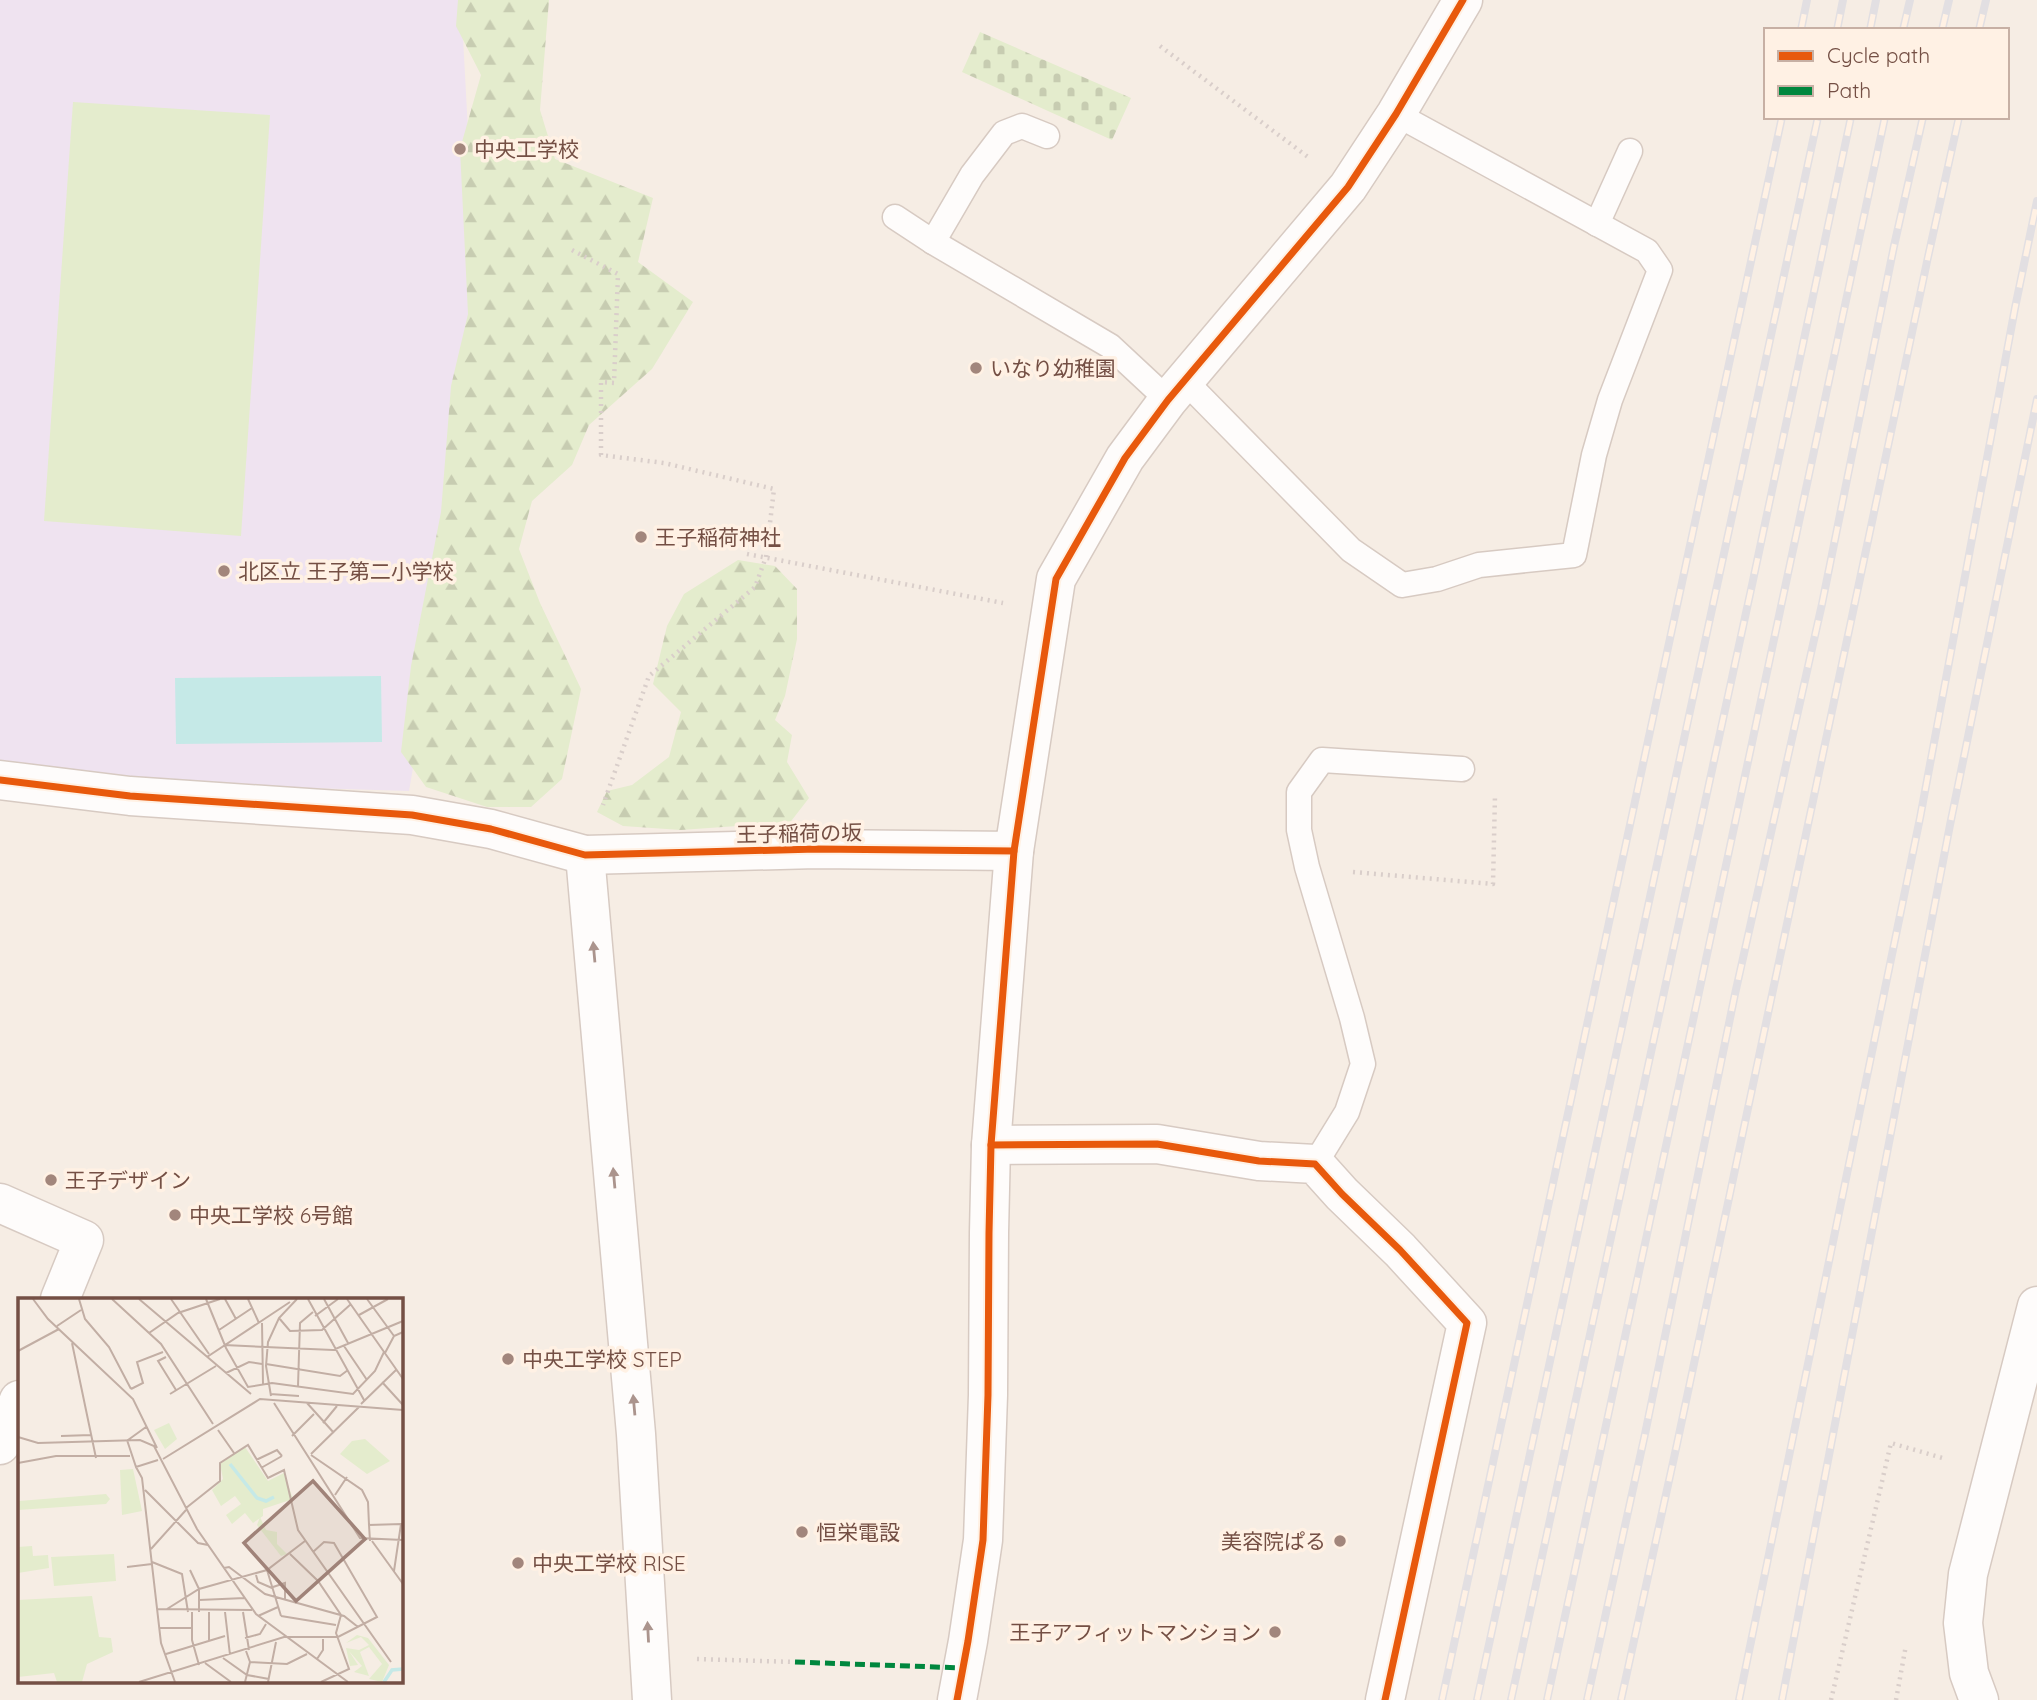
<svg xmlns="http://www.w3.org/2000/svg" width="2037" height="1700" viewBox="0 0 2037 1700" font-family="Quicksand,'Noto Sans JP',sans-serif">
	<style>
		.education { fill: #efe3f0 }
		.grass { fill: #e4eccd }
		.forest { fill: url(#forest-firs) }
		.cemetery { fill: url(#cemetery-stones) }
		.water { fill: #c5e9e7 }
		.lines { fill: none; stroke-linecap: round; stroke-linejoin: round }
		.service-casing { stroke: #d7cac2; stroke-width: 27 }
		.minor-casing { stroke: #d7cac2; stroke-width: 41 }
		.tertiary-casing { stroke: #d7cac2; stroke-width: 41 }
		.path { stroke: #d9ceca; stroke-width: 4.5; stroke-dasharray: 2 5; stroke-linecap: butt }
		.service { stroke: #fefcfb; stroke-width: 24 }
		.minor { stroke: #fefcfb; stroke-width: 38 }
		.tertiary { stroke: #fefcfb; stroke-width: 38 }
		.rail-casing { stroke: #e2dfe2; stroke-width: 8 }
		.rail { stroke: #fff1e4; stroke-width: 5; stroke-dasharray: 16; stroke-linecap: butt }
		.quiet { stroke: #00873e; stroke-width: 5; stroke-dasharray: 10 5; stroke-linecap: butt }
		.cycleway-casing { stroke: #fff1e4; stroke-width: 11 }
		.cycleway { stroke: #e8590c; stroke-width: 7 }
		.oneway { fill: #ab948d }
		.poi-dot { fill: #a2867c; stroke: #fff1e4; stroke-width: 2.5 }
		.labels { text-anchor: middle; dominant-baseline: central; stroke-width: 7; stroke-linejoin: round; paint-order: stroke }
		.poi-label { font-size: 21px; fill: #744f44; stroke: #fff1e4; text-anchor: start }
		.street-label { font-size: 21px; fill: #744f44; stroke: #fff1e4 }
		.inset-river { fill: none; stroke: #c5e9e7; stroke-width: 3.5 }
		.inset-road { fill: none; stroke: #c2aea4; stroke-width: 2 }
		.view { fill: #a08379; fill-opacity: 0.15; stroke: #a08379; stroke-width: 3.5 }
		.inset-edge { fill: none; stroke: #744f44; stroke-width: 3.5 }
	</style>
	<defs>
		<pattern id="forest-firs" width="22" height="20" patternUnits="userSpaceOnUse" patternTransform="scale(1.75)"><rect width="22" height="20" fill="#e4eccd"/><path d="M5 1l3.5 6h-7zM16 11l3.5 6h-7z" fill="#c7ccb1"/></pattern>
		<pattern id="cemetery-stones" width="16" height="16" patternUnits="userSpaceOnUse" patternTransform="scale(1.75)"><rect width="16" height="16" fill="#e4eccd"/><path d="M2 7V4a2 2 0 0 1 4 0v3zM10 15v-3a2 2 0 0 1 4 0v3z" fill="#c7ccb1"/></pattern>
	</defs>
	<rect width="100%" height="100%" fill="#f6ede4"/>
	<path class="education" d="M0,0H461L481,374L409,791L149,783L0,769Z"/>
	<path class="grass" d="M73,102L270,115L241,536L44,521Z"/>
	<g class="forest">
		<path d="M458,0H549L540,110L555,159L653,198L638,262L693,302L652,369L589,425L572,465L532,501L519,549L540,603L581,689L562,779L531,807H487L426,787L401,752L411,666L441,512L451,386L468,314L460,149L481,75L456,26Z"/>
		<path d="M738,560L775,566L797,589V639L785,696L775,720L792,735L787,762L809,798L785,829L737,826L681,830L623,826L597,812L607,791L632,785L669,757L681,712L653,684L667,626L684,594Z"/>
	</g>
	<path class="cemetery" d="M980,32L1131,98L1112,140L962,72Z"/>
	<path class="water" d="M381,676L382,742L176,744L175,678Z"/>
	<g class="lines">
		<g class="service-casing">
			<g id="service">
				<path d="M895,217L933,242L1110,346L1168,400"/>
				<path d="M1597,224L1630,151"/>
				<path d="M933,242L972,175L1004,133L1022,126L1047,136"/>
				<path d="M1185,381L1351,550L1402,585L1437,579L1479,565L1574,555L1594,455L1610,400L1660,270L1647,251L1396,114"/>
				<path d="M1315,1164L1347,1112L1363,1064L1352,1018L1307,867L1299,830V792L1322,760L1462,769"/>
			</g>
		</g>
		<g class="minor-casing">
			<g id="minor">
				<path d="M0,780L130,796L412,815L491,829L585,855L816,849L1014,851L1056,579L1125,458L1168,400L1348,187L1396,114L1463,0"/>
				<path d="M585,855L636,1434L652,1700"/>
				<path d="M991,1145L1157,1144L1259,1161L1315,1164L1342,1194L1400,1250L1467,1323L1385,1700"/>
				<path d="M0,1203L84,1240L60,1299"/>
				<path d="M0,1445L19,1400"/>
				<path d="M1979,1700L1969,1673L1963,1623L1968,1574L2037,1306"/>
			</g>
		</g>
		<g class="tertiary-casing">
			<path id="tertiary" d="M957,1700L968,1641L983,1540L988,1395L989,1233L991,1145L1014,851"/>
		</g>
		<g class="path">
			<path d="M1160,46L1308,157"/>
			<path d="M572,250L618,274L614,383L601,382V455L664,463L774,489L766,557L755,587L649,676L603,805"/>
			<path d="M747,554L1003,603"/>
			<path d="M1353,872L1493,884L1495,795"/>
			<path d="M697,1659L795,1662"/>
			<path d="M1831,1700L1891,1443L1946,1459"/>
			<path d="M1896,1700L1906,1645"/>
		</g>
		<use href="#service" class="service"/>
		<use href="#minor" class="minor"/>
		<use href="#tertiary" class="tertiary"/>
		<g class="rail-casing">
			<g id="rail">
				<path d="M1801,30L1807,0"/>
				<path d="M1837,30L1843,0"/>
				<path d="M1870,30L1876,0"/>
				<path d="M1903,30L1910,0"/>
				<path d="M1942,30L1949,0"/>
				<path d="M1979,30L1986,0"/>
				<path d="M1442,1700L1782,117"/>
				<path d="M1477,1700L1818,117"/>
				<path d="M1511,1700L1752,585L1851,117"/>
				<path d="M1547,1700L1698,997L1885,117"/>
				<path d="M1587,1700L1645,1434L1735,994L1822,604L1894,246L1923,117"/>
				<path d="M1621,1700L1677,1444L1928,257L1959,117"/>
				<path d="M1739,1700L1920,818L2015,308L2037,201"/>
				<path d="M1782,1700L1950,825L2037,399"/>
			</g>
		</g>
		<use href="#rail" class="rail"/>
		<path class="quiet" d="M795,1662L964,1668"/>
		<g class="cycleway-casing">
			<g id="cycleway">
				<path d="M0,780L130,796L412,815L491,829L585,855L816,849L1014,851"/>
				<path d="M991,1145L1157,1144L1259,1161L1315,1164L1342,1194L1400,1250L1467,1323L1385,1700"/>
				<path d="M957,1700L968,1641L983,1540L988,1395L989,1233L991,1145L1014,851L1056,579L1125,458L1168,400L1348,187L1396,114L1463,0"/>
			</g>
		</g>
		<use href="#cycleway" class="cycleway"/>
	</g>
	<defs><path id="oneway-solid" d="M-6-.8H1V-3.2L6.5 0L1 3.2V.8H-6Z" transform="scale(1.75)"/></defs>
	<g class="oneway">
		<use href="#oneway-solid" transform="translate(594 952) rotate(-95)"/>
		<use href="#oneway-solid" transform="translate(614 1178) rotate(-95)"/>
		<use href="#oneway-solid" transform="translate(634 1405) rotate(-95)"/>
		<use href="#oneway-solid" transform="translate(648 1632) rotate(-93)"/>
	</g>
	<g class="poi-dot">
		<circle cx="460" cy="149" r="7"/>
		<circle cx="976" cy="368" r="7"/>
		<circle cx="641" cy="537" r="7"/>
		<circle cx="224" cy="571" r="7"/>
		<circle cx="51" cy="1180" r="7"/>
		<circle cx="175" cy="1215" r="7"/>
		<circle cx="508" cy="1359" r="7"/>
		<circle cx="802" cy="1532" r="7"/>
		<circle cx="1340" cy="1541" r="7"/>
		<circle cx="518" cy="1563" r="7"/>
		<circle cx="1275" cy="1632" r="7"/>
	</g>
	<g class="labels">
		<g class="poi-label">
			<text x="474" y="149">中央工学校</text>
			<text x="990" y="368">いなり幼稚園</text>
			<text x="655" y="537">王子稲荷神社</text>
			<text x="238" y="571">北区立 王子第二小学校</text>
			<text x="65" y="1180">王子デザイン</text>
			<text x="189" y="1215">中央工学校 6号館</text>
			<text x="522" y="1359">中央工学校 STEP</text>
			<text x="816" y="1532">恒栄電設</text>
			<text x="1326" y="1541" text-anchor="end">美容院ぱる</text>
			<text x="532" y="1563">中央工学校 RISE</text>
			<text x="1261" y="1632" text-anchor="end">王子アフィットマンション</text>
		</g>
		<g class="street-label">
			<text transform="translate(799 833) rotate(-1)">王子稲荷の坂</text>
		</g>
	</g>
	<g transform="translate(18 1298)">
		<rect width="385" height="385" fill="#f6ede4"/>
		<path d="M151,125L159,141L147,151L136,132ZM347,141L372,163L349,176L322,156L334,143ZM88,196L92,201L88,206L0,212L1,203ZM14,248L15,258L30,257L31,270L0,275V249ZM96,256L98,283L36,288L33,259Z" fill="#e4eccd"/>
		<path d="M242,219L248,232L259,234V246L269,256L263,258L239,227ZM339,337L350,340L371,367L364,384L351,381L364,366L351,349L342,354L351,378L336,374L344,368L331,353L340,367L332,368L328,350L341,352L351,347L343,339L328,345Z" fill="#e4eccd"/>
		<path d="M227,149L250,183L266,175L275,201L245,211V218L235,225L227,215L214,226L208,217L223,206L217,198L203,208L194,192L205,181L202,166ZM115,171L124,213L104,217L102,172ZM74,298L81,339L93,340L95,354L69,366L64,384H39L36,375L0,379V302Z" fill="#e4eccd"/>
		<path class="inset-river" d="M212,166L239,200L248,203L256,199M366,384L374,372L385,371"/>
		<path class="inset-road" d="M15,1L30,21L115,101L139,150M61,1L67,21L91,49L113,91M94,1L143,46L195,126M121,1L233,96M153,1L191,56M188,1L208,50L230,89L254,85L335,96L357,73L366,54M207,1L218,21M230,1L241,25M290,1L346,102M306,1L330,45M329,1L385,81M349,1L376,38M341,17L370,1M297,18L320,1M261,20L272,33L304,32L333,6M244,25L245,86M39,28L63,12M201,32L234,10M131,35L160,15L202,1M54,45L78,160M206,47L315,52L385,23M326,48L349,82M0,53L41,31M367,55L376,38L385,34M148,59L140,63L158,92M189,59L272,4M248,66L322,78L330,72M208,75L231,64L244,66M364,84L385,107M280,88L282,25L295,14M113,91L125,85L119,64L145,54M152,96L198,68M252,96L281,98M253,98L248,68L250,44L261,20L279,1M256,105L342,240L385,242M289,105L316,135M343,106L378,72M305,125L319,108M200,132L216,155M43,138L73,137M274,138L296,116M0,139L20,145L122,142L136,148L179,231L238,316L330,384M109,142L118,169L140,162M110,142L128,129M293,156L341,109M293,157L344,192L350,204L351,227M145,161L242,101L385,112M238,162L259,152L264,158M0,165L38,158H112M118,169L124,180L143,345L157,384M243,170L264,158M127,192L180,245L190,247M317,197L329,179M168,210L202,183V165L230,147L250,180L266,172L280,232L373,364M352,243L351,227L383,226L376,273M354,243L385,286M133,251L168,212M272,256L300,283L323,317L318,335L331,371L303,384M134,264L164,276L170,314M109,269L134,266M206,270L211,269L247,296L326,318L340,329M172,272L181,291M249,272L263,318M238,277L240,284L254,290M255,289L267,285V303M181,292V314M181,302L227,300M139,311L234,312M149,311L181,291L249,272L287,243M174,314V342L181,367M191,314V343M207,314L212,357M225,314L231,352M240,318L260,309M263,318L318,327M142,330H174M227,340L242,336L248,326M148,356L207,338M205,360L229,377L251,381M299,361L305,352V341M232,364L269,366L289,356M187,365L213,384M121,384L266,339H320L359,319L316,245L306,244L295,254M227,384L232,364L228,353M250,384L258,344"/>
		<path class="view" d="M295,183L347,241L278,303L226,245Z"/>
		<rect width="385" height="385" class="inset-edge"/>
	</g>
	<rect x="1764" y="28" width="245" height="91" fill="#fff1e4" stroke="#c7b0a4" stroke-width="2"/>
	<rect x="1778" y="51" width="35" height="10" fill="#e8590c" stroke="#c7b0a4" stroke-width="2"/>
	<text x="1827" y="63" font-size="21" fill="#744f44">Cycle path</text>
	<rect x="1778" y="86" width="35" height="10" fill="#00873e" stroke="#c7b0a4" stroke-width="2"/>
	<text x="1827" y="98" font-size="21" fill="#744f44">Path</text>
</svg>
